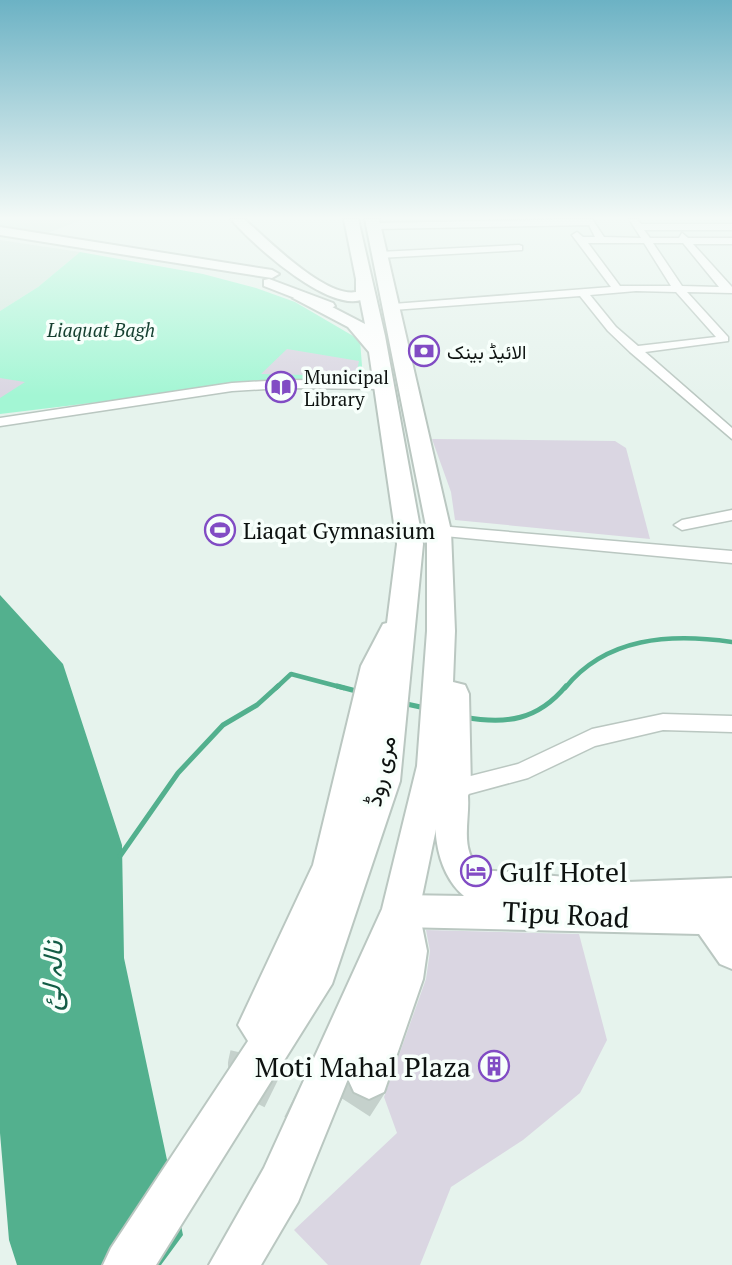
<svg xmlns="http://www.w3.org/2000/svg" width="732" height="1265" viewBox="0 0 732 1265" font-family="'PT Serif',Vazirmatn,serif">
	<style>
		.built { fill: #d4e9e0 }
		.green { fill: #a3f6d4 }
		.water { fill: #53b08e }
		.lines { fill: none; stroke-linecap: round; stroke-linejoin: round }
		.stream-far1 { stroke: #53b08e; stroke-width: 4.5 }
		.stream { stroke: #53b08e; stroke-width: 5 }
		.building { fill: #dad6e2 }
		.primary-tunnel { stroke: #c5d1cc; stroke-width: 44; stroke-dasharray: 44 22; stroke-linecap: butt }
		.street-casing { stroke: #bac7c1; stroke-width: 3 }
		.secondary-casing { stroke: #bac7c1; stroke-width: 4 }
		.primary-casing { stroke: #bac7c1; stroke-width: 4 }
		.street { fill: #fff; fill-rule: evenodd }
		.secondary { fill: #fff; fill-rule: evenodd }
		.primary { fill: #fff; fill-rule: evenodd }
		.labels { text-anchor: middle; dominant-baseline: central; stroke-width: 7; stroke-linejoin: round; paint-order: stroke }
		.far-park-label { font-size: 19px; font-style: italic; fill: #153f30; stroke: #f7fffb }
		.far-poi-label { font-size: 19px; fill: #0d1210; stroke: #f7fffb; text-anchor: start }
		.poi-label { font-size: 23px; fill: #0d1210; stroke: #f7fffb; text-anchor: start }
		.street-label { font-size: 23px; fill: #0d1210; stroke: #f7fffb }
		.near-poi-label { font-size: 28px; fill: #0d1210; stroke: #f7fffb; text-anchor: start }
		.near-street-label { font-size: 28px; fill: #0d1210; stroke: #f7fffb }
		.near-water-label { font-size: 28px; font-style: italic; fill: #125c45; stroke: #f7fffb }
	</style>
	<rect width="100%" height="100%" fill="#e6f3ed"/>
	<g class="built">
		<path d="M0,219H84L37,237L0,231Z"/>
		<path d="M0,240L80,252L38,287L0,311Z"/>
	</g>
	<path class="green" d="M80,252L203,274L256,288L295,302L360,340L363,379L280,380L0,414V311L38,287Z"/>
	<path class="water" d="M0,595L63,664L122,845L124,958L183,1235L161,1265H17L9,1240L0,1133Z"/>
	<g class="lines">
		<g class="stream-far1">
			<path d="M276,688L291,674L344,688"/>
			<path d="M565,688C606,637 670,633 732,642"/>
		</g>
		<g class="stream">
			<path d="M337,686L360,692"/>
			<path d="M402,703L425,708"/>
			<path d="M464,717C506,725 538,720 566,686"/>
			<path d="M120,856L178,773L223,725L257,705L278,686"/>
		</g>
	</g>
	<g class="building">
		<path d="M287,349L359,361L356,376L261,374Z"/>
		<path d="M0,378L25,382L0,398Z"/>
		<path d="M432,439L615,441L626,448L650,539L455,520L451,492Z"/>
		<path d="M426,930L579,934L607,1040L580,1093L523,1140L451,1187L420,1265H328L294,1230L397,1133L384,1097L426,979L430,951Z"/>
	</g>
	<g class="lines">
		<path class="primary-tunnel" d="M252,1055L250,1064L263,1082L334,1117L351,1105L369,1077"/>
		<g class="street-casing">
			<g id="street">
				<path d="M592,219L604,237L641,238L629,219H637L641,224H732V230H644L650,238H679L682,233L688,238H732V244H693L732,287V293L687,292L728,337V341L645,352L732,428V439L630,352L608,331L580,296L393,310L388,307L393,304L611,287L572,235L577,232L583,237H595L589,225L374,229L370,226L374,223ZM588,243H644L671,286H620ZM653,243H683L719,287L682,286ZM636,291L676,292L716,337L638,346L616,327L590,295Z"/>
				<path d="M519,245L522,246V250L379,258L374,255L379,252Z"/>
				<path d="M284,380L385,381L391,385L385,389L284,388L232,391L0,426V418L232,383Z"/>
				<path d="M732,510V520L682,530L674,525L682,520Z"/>
				<path d="M439,526L732,551V563L434,535L431,531L434,527Z"/>
				<path d="M663,714L732,716V732L663,730L595,746L528,778L454,798L447,796L444,789L447,782L518,764L592,729Z"/>
			</g>
		</g>
		<g class="secondary-casing">
			<g id="secondary">
				<path d="M231,219H244C267,239 325,298 356,292V273L368,270L370,295C339,324 251,243 231,219Z"/>
				<path d="M0,227L272,270L279,274L272,278L0,235Z"/>
				<path d="M269,279L333,303L335,306L328,310L323,309L264,286V280Z"/>
				<path d="M454,776L464,780C477,807 453,848 482,870L628,882L732,878V969L720,964L699,934L400,927L388,923L384,911L388,899L400,895L464,896C434,871 428,815 444,780Z"/>
			</g>
		</g>
		<g class="primary-casing">
			<g id="primary">
				<path d="M344,219H358L385,336L423,544L400,781L332,984L156,1265H103L111,1248L248,1041L238,1025L313,865L361,666L383,624L387,623L397,544L369,352L348,327L293,298L301,293L307,294L365,324Z"/>
				<path d="M365,219H379L451,531L455,631L453,682L465,685L469,694L471,789L466,800L454,804L442,800L419,911L427,951L423,979L384,1092L369,1099L354,1092L348,1079L298,1202L261,1265H209L264,1168L382,909L417,766L427,631V531Z"/>
			</g>
		</g>
		<use href="#street" class="street"/>
		<use href="#secondary" class="secondary"/>
		<use href="#primary" class="primary"/>
	</g>
	<linearGradient id="sky" x2="0" y2="1"><stop stop-color="#6cb2c4"/><stop offset="0.55" stop-color="#f4faf7"/><stop offset="1" stop-color="#f4faf7" stop-opacity="0"/></linearGradient>
	<rect width="732" height="396" fill="url(#sky)"/>
	<defs>
		<g id="bank-ring" transform="scale(1.575)"><circle r="9.5" fill="#f7fffb" stroke="#814cc4" stroke-width="1.5"/><path d="M-6-4H6V4H-6ZM0-2.3a2.3 2.3 0 1 0 0 4.6a2.3 2.3 0 1 0 0-4.6Z" fill="#814cc4"/></g>
		<g id="library-ring" transform="scale(1.575)"><circle r="9.5" fill="#f7fffb" stroke="#814cc4" stroke-width="1.5"/><path d="M-6-4Q-3-5.5-.7-3.5V5Q-3 3-6 4ZM6-4Q3-5.5 .7-3.5V5Q3 3 6 4Z" fill="#814cc4"/></g>
		<g id="stadium-ring" transform="scale(1.575)"><circle r="9.5" fill="#f7fffb" stroke="#814cc4" stroke-width="1.5"/><path d="M0-5a6.5 5 0 1 0 0 10a6.5 5 0 1 0 0-10ZM-3.5-1.8h7v3.6h-7Z" fill="#814cc4"/></g>
		<g id="hotel-ring" transform="scale(1.575)"><circle r="9.5" fill="#f7fffb" stroke="#814cc4" stroke-width="1.5"/><path d="M-6-4.5h1.5V1H6V5H4.5V3h-9V5H-6ZM-4 0a1.8 1.8 0 1 1 3.6 0ZM.5 0V-2.5h3Q6-2.5 6 0Z" fill="#814cc4"/></g>
		<g id="building-ring" transform="scale(1.575)"><circle r="9.5" fill="#f7fffb" stroke="#814cc4" stroke-width="1.5"/><path d="M-4-6H4V6H1V3H-1V6H-4ZM-2.5-4.3h1.7v1.8h-1.7ZM.8-4.3h1.7v1.8H.8ZM-2.5-1h1.7V.8h-1.7ZM.8-1h1.7V.8H.8Z" fill="#814cc4"/></g>
	</defs>
	<g fill-rule="evenodd">
		<use href="#bank-ring" x="424" y="351"/>
		<use href="#library-ring" x="281" y="387"/>
		<use href="#stadium-ring" x="220" y="530"/>
		<use href="#hotel-ring" x="476" y="871"/>
		<use href="#building-ring" x="494" y="1066"/>
	</g>
	<g class="labels">
		<g class="far-park-label">
			<text x="101" y="329">Liaquat Bagh</text>
		</g>
		<g class="far-poi-label">
			<text x="447" y="351">الائیڈ بینک</text>
			<text x="304" y="376">Municipal<tspan x="304" dy="22">Library</tspan></text>
		</g>
		<g class="poi-label">
			<text x="243" y="530">Liaqat Gymnasium</text>
		</g>
		<g class="street-label">
			<text transform="translate(380 771) rotate(-78)">مری روڈ</text>
		</g>
		<g class="near-poi-label">
			<text x="499" y="871">Gulf Hotel</text>
			<text x="471" y="1066" text-anchor="end">Moti Mahal Plaza</text>
		</g>
		<g class="near-street-label">
			<text transform="translate(566 914) rotate(3)">Tipu Road</text>
		</g>
		<g class="near-water-label">
			<text transform="translate(51 976) rotate(-88)">نالہ لئ</text>
		</g>
	</g>
</svg>
